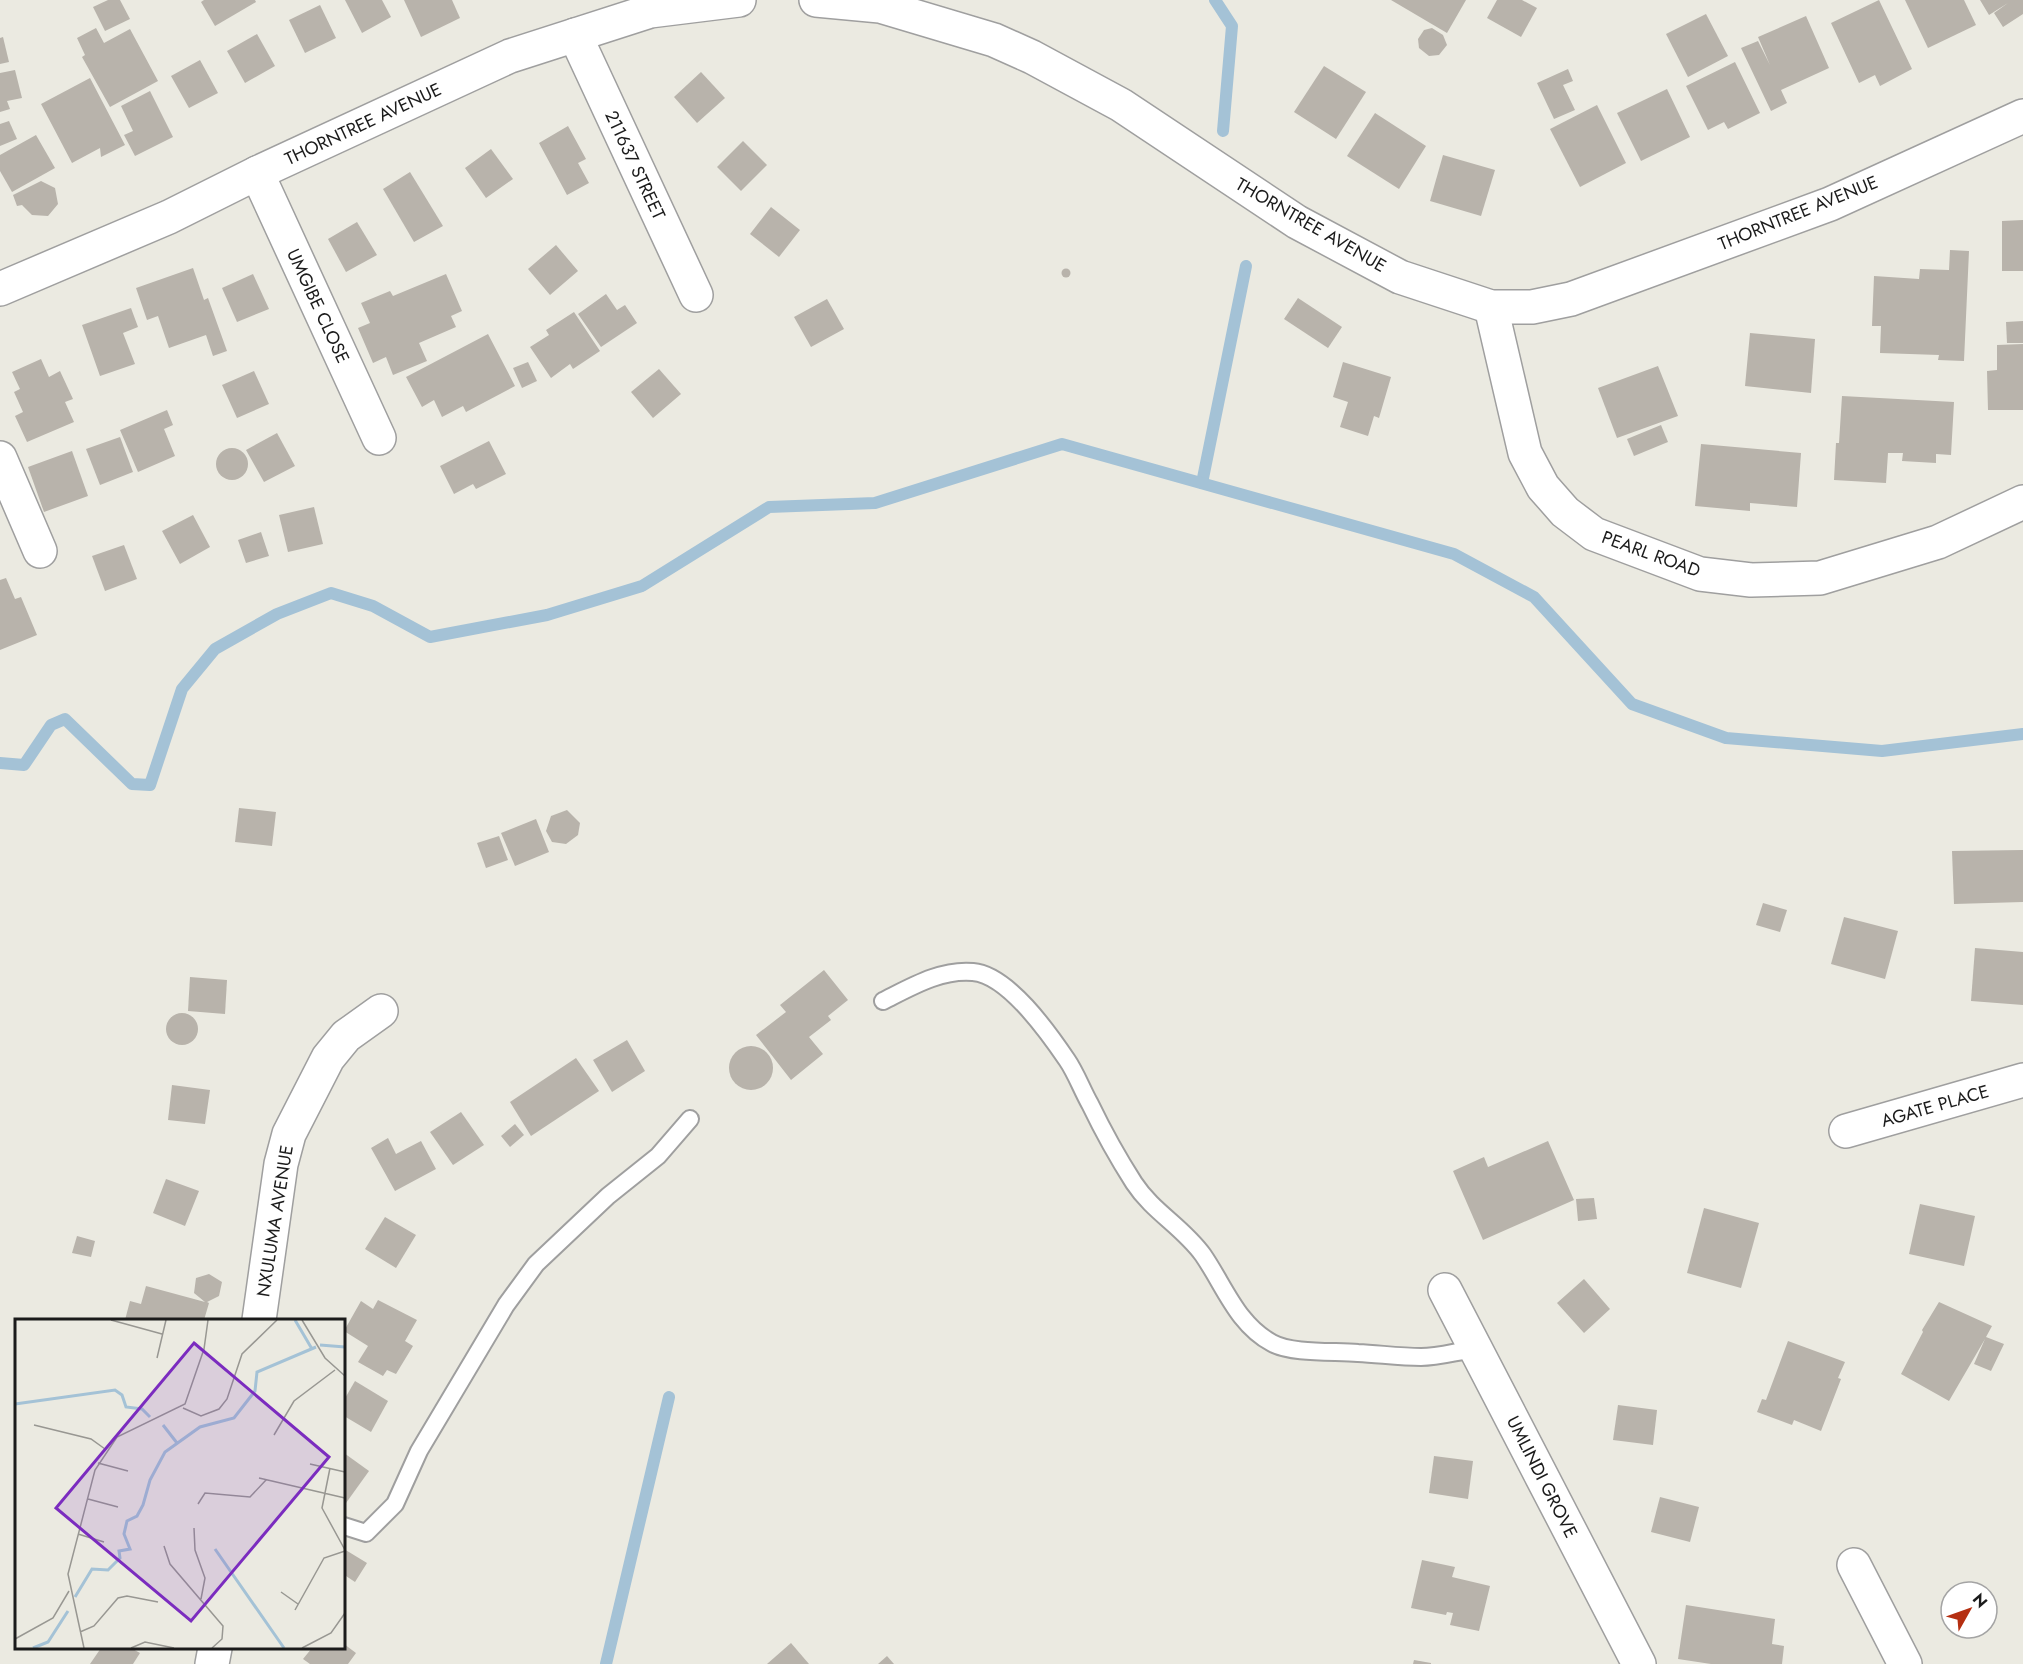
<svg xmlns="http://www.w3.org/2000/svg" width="2023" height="1664" viewBox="0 0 2023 1664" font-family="Jost,sans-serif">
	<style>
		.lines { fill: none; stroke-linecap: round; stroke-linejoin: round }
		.stream { stroke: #a4c2d6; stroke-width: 12 }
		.building { fill: #b8b3ab }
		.service-casing { stroke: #9f9f9f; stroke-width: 20 }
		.minor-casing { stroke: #9f9f9f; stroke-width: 36 }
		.service { stroke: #fff; stroke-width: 16 }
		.minor { stroke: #fff; stroke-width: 33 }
		.labels { text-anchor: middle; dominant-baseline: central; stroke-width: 6; stroke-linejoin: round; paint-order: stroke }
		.street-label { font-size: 18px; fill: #1b1b1b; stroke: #fff }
		.inset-river { fill: none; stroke: #a4c2d6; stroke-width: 3 }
		.inset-road { fill: none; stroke: #989792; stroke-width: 1.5 }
		.view { fill: #7b2cbf; fill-opacity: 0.15; stroke: #7b2cbf; stroke-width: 3 }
		.inset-edge { fill: none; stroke: #1b1b1b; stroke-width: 3 }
	</style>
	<rect width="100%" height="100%" fill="#ebeae1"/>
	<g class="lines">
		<g class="stream">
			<path d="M1215,0L1232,26L1223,131"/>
			<path d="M1202,483L1246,266"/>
			<path d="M0,763L24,765L51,725L65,719L132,784L150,785L182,689L215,649L277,614L331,593L373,606L430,637L547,615L642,586L769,507L875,503L1062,444L1454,554L1534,597L1632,704L1726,738L1882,751L2023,734"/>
			<path d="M606,1664L669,1397"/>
		</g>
	</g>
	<g class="building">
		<path d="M108,0H120L130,19L105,31L93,7Z"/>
		<path d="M204,0H255L256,2L215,26L201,2Z"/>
		<path d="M345,0H382L391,17L362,33Z"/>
		<path d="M404,0H452L460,18L421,37Z"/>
		<path d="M1391,0H1466L1447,33Z"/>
		<path d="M1497,0H1522L1537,8L1521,37L1487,18Z"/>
		<path d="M1879,0L1912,69L1880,86L1875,75L1859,83L1831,23Z"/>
		<path d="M1905,0H1964L1976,25L1928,48Z"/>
		<path d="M1980,0H2023V14L2003,27L1994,13L2008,3L1989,15Z"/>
		<path d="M320,5L336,38L305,53L289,20Z"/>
		<path d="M1706,14L1728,56L1688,77L1666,34Z"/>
		<path d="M1806,16L1829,68L1781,90L1787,103L1771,111L1741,48L1758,41L1770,65L1758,37Z"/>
		<path d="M96,28L104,43L130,29L158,81L110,107L82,57L85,55L77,38Z"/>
		<path d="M1432,28L1443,35L1447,45L1439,55L1429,56L1419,48L1418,39L1424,30Z"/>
		<path d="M257,34L275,66L245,83L227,51Z"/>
		<path d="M3,37L9,62L0,64V38Z"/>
		<path d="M200,60L218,93L189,108L171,76Z"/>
		<path d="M1735,62L1760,113L1728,129L1724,122L1708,130L1686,86Z"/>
		<path d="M1324,66L1366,92L1336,139L1294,112Z"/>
		<path d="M1568,69L1573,81L1563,85L1575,110L1554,119L1537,83Z"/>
		<path d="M15,70L22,98L7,101L10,109L0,112V73Z"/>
		<path d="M701,72L725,98L697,123L674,97Z"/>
		<path d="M90,78L125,145L101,157L100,148L72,163L41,104Z"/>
		<path d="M1667,89L1690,137L1641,161L1617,113Z"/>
		<path d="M150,91L173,137L135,156L124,135L133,131L121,106Z"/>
		<path d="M1597,105L1626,163L1580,187L1550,129Z"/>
		<path d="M1375,113L1426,146L1399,189L1347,156Z"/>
		<path d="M9,121L17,139L0,146V124Z"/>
		<path d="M568,126L586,159L578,163L589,183L567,195L539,143Z"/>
		<path d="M36,135L55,168L12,192L0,171V155Z"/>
		<path d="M743,141L767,165L741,191L717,167Z"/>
		<path d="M491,149L513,179L486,198L465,168Z"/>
		<path d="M1443,155L1495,170L1481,216L1430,201Z"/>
		<path d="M410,172L443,226L414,242L383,189Z"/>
		<path d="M41,181L55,188L58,204L48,216L32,215L22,205L17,206L13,195Z"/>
		<path d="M771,207L800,230L779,257L750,234Z"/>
		<path d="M2023,220V271H2002V221Z"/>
		<path d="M357,222L377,255L346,272L328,239Z"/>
		<path d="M556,245L578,271L550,295L528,269Z"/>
		<path d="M1950,250L1969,251L1964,361L1938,360L1939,355L1880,353L1881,326H1872L1874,276L1919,279L1920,269L1949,270Z"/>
		<path d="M193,268L204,300L208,298L227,351L213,356L206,335L169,348L158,316L147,320L136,288Z"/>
		<circle cx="1066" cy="273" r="4.5"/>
		<path d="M253,274L269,309L237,322L222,288Z"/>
		<path d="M446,274L462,311L451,316L456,327L419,343L427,361L393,375L386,357L373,363L358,328L370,323L361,303L390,291L393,296Z"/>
		<path d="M606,294L617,310L625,305L637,323L601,347L578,314Z"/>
		<path d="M1298,298L1342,327L1328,348L1284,319Z"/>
		<path d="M827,299L844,329L811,347L794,317Z"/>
		<path d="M131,308L138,327L123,333L135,364L100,376L82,325Z"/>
		<path d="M574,312L600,351L573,369L570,364L551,378L530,347L549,335L546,330Z"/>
		<path d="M2023,321V343H2007L2006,322Z"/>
		<path d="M1750,333L1815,339L1811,393L1745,386Z"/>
		<path d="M488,334L515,386L466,412L463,406L442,417L434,400L422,407L406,377Z"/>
		<path d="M2023,344V410H1988L1987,371L1997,370V345Z"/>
		<path d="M41,359L49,377L60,371L73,399L65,402L74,422L27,442L15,416L23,412L14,392L20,389L12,372Z"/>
		<path d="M528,362L537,381L522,388L513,368Z"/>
		<path d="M1343,362L1391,377L1379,418L1374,416L1368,436L1340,427L1348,402L1333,397Z"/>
		<path d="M1658,366L1678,416L1617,438L1598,388Z"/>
		<path d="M659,369L681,394L653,418L631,392Z"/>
		<path d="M254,371L269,404L237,418L222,385Z"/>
		<path d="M1842,396L1954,402L1951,455L1936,454V463L1902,461L1903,453H1888L1886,483L1834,480L1836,443H1839Z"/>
		<path d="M167,410L173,425L164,429L175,456L138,472L120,430Z"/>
		<path d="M1661,425L1668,442L1634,456L1627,439Z"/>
		<path d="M277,433L295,466L264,482L246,450Z"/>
		<path d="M120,437L133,472L100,485L86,449Z"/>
		<path d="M489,441L506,474L476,489L473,484L454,494L440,466Z"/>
		<path d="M1701,444L1801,453L1797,507L1750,503V511L1695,506Z"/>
		<circle cx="232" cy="464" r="16"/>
		<path d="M72,451L88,496L44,512L28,467Z"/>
		<path d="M314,507L323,544L288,552L279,515Z"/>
		<path d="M193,515L210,547L180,564L162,531Z"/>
		<path d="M261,532L269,556L246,563L238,540Z"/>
		<path d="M124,545L137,579L105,591L92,556Z"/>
		<path d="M6,578L15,599L21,597L37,635L0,650V580Z"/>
		<path d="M239,808L276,812L272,846L235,842Z"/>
		<path d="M567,810L580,823L578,835L566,844L552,842L546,831L551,816Z"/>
		<path d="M536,819L549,852L515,866L501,833Z"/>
		<path d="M499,836L508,860L486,868L477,843Z"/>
		<path d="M2023,850V902L1954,904L1952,851Z"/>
		<path d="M1763,903L1787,910L1780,932L1756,925Z"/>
		<path d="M1844,917L1898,931L1885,979L1831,964Z"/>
		<path d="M1975,948L2023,952V1005L1971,1001Z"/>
		<path d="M824,970L848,1000L828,1016L831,1020L809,1037L823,1054L791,1080L756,1035L786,1012L780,1005Z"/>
		<path d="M190,977L227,980L225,1014L188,1011Z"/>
		<circle cx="182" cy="1029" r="16"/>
		<path d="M627,1040L645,1071L612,1092L593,1060Z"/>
		<circle cx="751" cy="1068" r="22"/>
		<path d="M576,1058L599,1091L531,1136L510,1102Z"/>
		<path d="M172,1085L210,1090L205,1124L168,1120Z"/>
		<path d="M461,1112L484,1145L453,1165L430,1132Z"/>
		<path d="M515,1124L524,1135L510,1147L501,1136Z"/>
		<path d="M388,1138L396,1154L421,1141L436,1169L395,1191L371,1148Z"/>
		<path d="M1548,1141L1574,1200L1483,1240L1453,1171L1484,1157L1488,1167Z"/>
		<path d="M166,1179L199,1191L185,1226L153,1213Z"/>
		<path d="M1594,1198L1597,1219L1578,1221L1576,1199Z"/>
		<path d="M1920,1204L1975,1216L1964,1266L1909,1254Z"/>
		<path d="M1704,1208L1759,1223L1741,1288L1687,1273Z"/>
		<path d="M385,1217L416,1235L396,1268L365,1249Z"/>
		<path d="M77,1236L95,1241L91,1257L72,1253Z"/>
		<path d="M209,1274L222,1282L219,1296L207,1302L209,1303L204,1320H125L130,1301L141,1304L146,1286L205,1302L194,1293L196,1278Z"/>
		<path d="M1584,1279L1610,1309L1584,1333L1557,1303Z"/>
		<path d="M378,1300L417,1320L405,1341L413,1346L396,1374L387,1370L383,1376L358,1362L368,1346L344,1331L361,1301L373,1309Z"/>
		<path d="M1939,1302L1992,1326L1986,1337L2004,1344L1991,1371L1974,1364L1985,1339L1949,1401L1901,1374L1923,1332L1922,1330Z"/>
		<path d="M1788,1341L1845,1362L1838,1378L1841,1379L1821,1431L1794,1420L1792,1425L1757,1412L1762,1399L1766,1400Z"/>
		<path d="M355,1381L388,1401L371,1432L344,1416V1400Z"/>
		<path d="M1618,1405L1657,1410L1653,1445L1613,1440Z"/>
		<path d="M344,1453L369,1471L346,1503L344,1501Z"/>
		<path d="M1434,1456L1473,1461L1468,1499L1429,1493Z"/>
		<path d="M1660,1497L1699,1507L1690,1542L1651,1532Z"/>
		<path d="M344,1549L367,1563L355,1582L346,1576L344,1580Z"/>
		<path d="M1422,1560L1455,1567L1452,1577L1490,1586L1479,1631L1450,1625L1453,1613L1447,1612L1446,1615L1411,1608Z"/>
		<path d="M1686,1605L1775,1619L1772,1644L1784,1646L1782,1664H1711L1678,1659Z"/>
		<path d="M791,1643L809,1664H767Z"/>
		<path d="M344,1644L356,1653L348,1664H310L303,1659L312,1648H344Z"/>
		<path d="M101,1648H131L140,1653L133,1664H90Z"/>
		<path d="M887,1656L894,1664H878Z"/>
		<path d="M1414,1660L1431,1663V1664H1413Z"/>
	</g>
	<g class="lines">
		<g class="service-casing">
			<g id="service">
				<path d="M883,1001C911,987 941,969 973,972C1008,975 1048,1032 1067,1060C1076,1073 1082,1090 1090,1104C1103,1131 1118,1158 1134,1183C1153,1212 1183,1227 1203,1255C1225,1287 1237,1324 1272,1343C1292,1354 1334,1351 1358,1353C1379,1354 1400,1357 1421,1357C1439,1357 1458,1351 1475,1349"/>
				<path d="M344,1526L366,1533L395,1504L419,1451L506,1305L536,1264L608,1196L658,1156L690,1119"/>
			</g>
		</g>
		<g class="minor-casing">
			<g id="minor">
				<path d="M816,0L880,6L994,40L1032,57L1121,105L1297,222L1400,277L1491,307H1532L1571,299L1830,204L2023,116"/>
				<path d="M575,35L696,295"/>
				<path d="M257,173L379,438"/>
				<path d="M0,289L169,217L257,173L510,56L650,11L739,0"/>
				<path d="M1491,307L1525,453L1543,487L1565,512L1594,534L1700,574L1751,580L1820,578L1938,542L2023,502"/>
				<path d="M0,458L40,551"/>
				<path d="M1846,1131L2023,1080"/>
				<path d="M1445,1290L1639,1664"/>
				<path d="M259,1320L281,1164L289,1134L328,1058L346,1036L381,1011"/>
				<path d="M1854,1565L1905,1664"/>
				<path d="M212,1664L215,1648"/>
			</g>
		</g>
		<use href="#service" class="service"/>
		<use href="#minor" class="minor"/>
	</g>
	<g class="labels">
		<g class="street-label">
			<text transform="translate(363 124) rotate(-25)">THORNTREE AVENUE</text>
			<text transform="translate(635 165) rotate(65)">211637 STREET</text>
			<text transform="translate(1798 213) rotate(-22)">THORNTREE AVENUE</text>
			<text transform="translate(1311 225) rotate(30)">THORNTREE AVENUE</text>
			<text transform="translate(318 306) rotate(65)">UMGIBE CLOSE</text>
			<text transform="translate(1651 554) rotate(20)">PEARL ROAD</text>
			<text transform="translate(1935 1106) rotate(-16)">AGATE PLACE</text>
			<text transform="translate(275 1221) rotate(-81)">NXULUMA AVENUE</text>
			<text transform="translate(1542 1477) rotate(63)">UMLINDI GROVE</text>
		</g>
	</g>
	<g transform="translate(15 1319)">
		<rect width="330" height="330" fill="#ebeae1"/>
		<path class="inset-river" d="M280,1L297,30M305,26L330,28M0,85L100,71L107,76L111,88L127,90L135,98M148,106L162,124M200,230L269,329M60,278L77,250L93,251L105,239L104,232L115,230L109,215L112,202L122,197L128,186L135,161L150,133L185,108L219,99L240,72L242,53L301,28M18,329L33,323L53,292"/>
		<path class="inset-road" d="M96,1L147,15M287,1L310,39L330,57M142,39L151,1M168,89L186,97L204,90L212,80L227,35L262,1M19,106L76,120L90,130M259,116L279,82L320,51M83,144L113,152M295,145L330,153M315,149L307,189L330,231M244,159L330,179M73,180L103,188M183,185L190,174L235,178L251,161M179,209L180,231L190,259L186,280M63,215L89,223M149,227L155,245L208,307L207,320L197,329M266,273L283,285M280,291L309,239L330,232M65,313L79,307L103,279L112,277L143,283M0,320L38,299L54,272M69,329L53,255L80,151L102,118L170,85L189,30L193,1M116,329L130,323L159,329M287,329L316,314L330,294"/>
		<path class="view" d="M179,24L314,138L176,302L41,189Z"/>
		<rect width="330" height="330" class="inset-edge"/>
	</g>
	<g transform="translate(1969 1610) rotate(50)"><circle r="28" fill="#ffffff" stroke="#a4a4a4" stroke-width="1.5"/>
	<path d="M0-4.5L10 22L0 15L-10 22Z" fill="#b52f11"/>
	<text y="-9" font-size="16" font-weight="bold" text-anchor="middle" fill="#1b1b1b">N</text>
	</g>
</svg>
